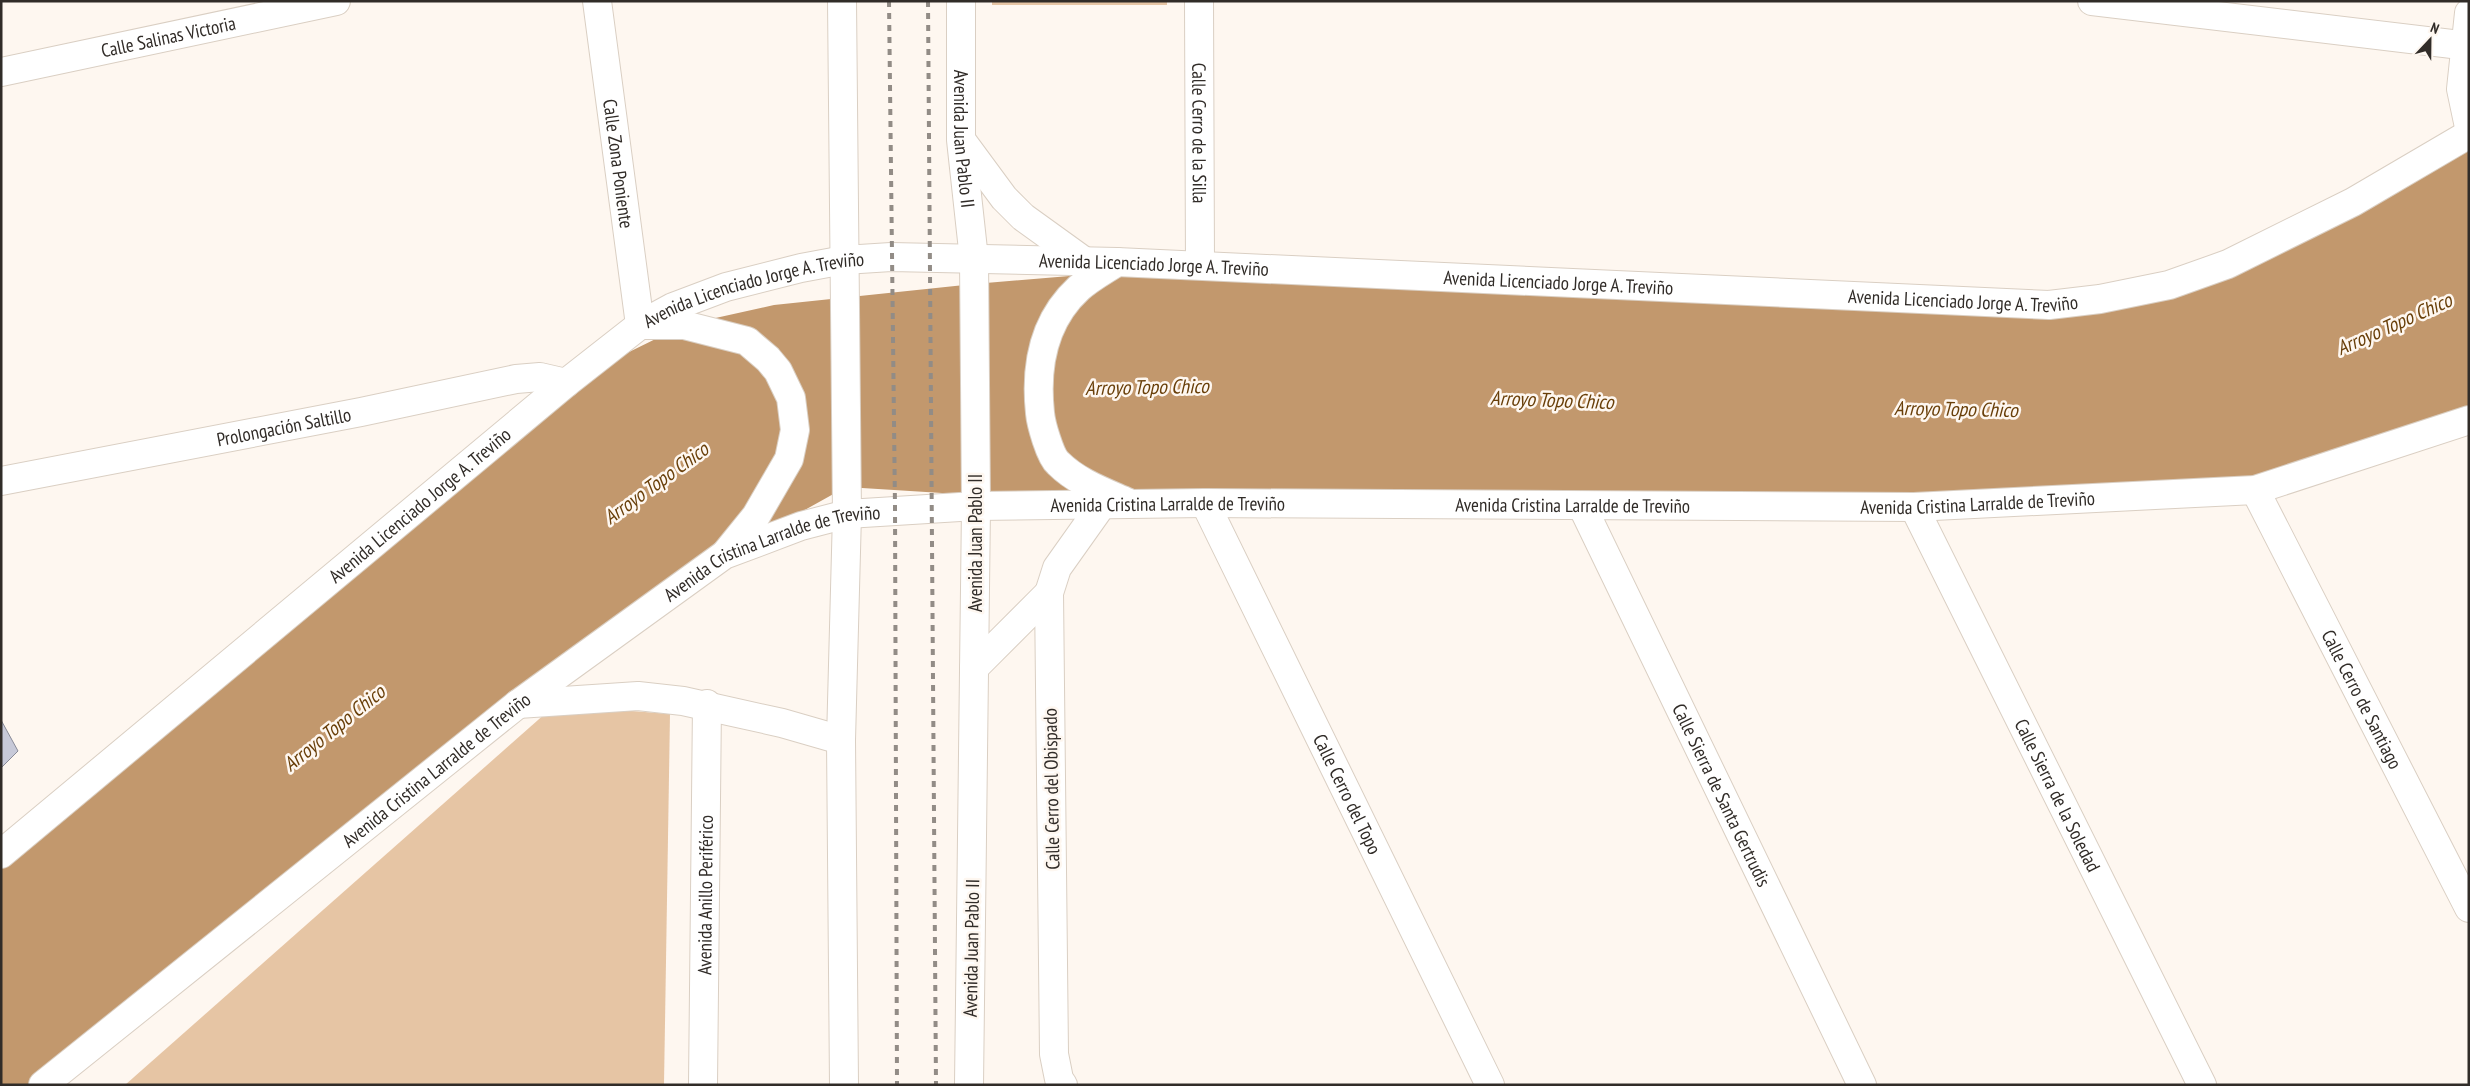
<svg xmlns="http://www.w3.org/2000/svg" width="2470" height="1086" viewBox="0 0 2470 1086" font-family="'PT Sans Narrow',sans-serif">
	<style>
		.green { fill: #e6c5a4 }
		.water { fill: #c2986d }
		.building { fill: #c7c9d8; stroke: #898b98 }
		.lines { fill: none; stroke-linecap: round; stroke-linejoin: round }
		.street-casing { stroke: #dacfc3; stroke-width: 30 }
		.secondary-casing { stroke: #dacfc3; stroke-width: 30 }
		.street { stroke: #fff; stroke-width: 28 }
		.secondary { stroke: #fff; stroke-width: 28 }
		.rail { stroke: #928c86; stroke-width: 4; stroke-dasharray: 6 6; stroke-linecap: butt }
		.labels { text-anchor: middle; dominant-baseline: central; stroke-width: 5; stroke-linejoin: round; paint-order: stroke }
		.street-label { font-size: 19px; fill: #312c28; stroke: #fef7f0 }
		.water-label { font-size: 20px; font-style: italic; fill: #693f09; stroke: #fef7f0 }
	</style>
	<rect width="100%" height="100%" fill="#fef7f0"/>
	<g class="green">
		<rect x="992" y="1" width="175" height="4"/>
		<path d="M555,705L670,714L664,1085H125Z"/>
	</g>
	<path class="water" d="M2469,138V418L2255,490L1133,505L846,487L724,555L43,1085H1V854L566,383L684,325L774,305L974,284L1200,265L2049,305L2169,285Z"/>
	<path class="building" d="M1,720L18,751L1,768Z"/>
	<g class="lines">
		<g class="street-casing">
			<g id="street">
				<path id="s1" d="M597,1L640,325"/>
				<path id="s2" d="M1199,1L1200,265"/>
				<path d="M2092,1L2469,46"/>
				<path id="s3" d="M1,72L336,1"/>
				<path id="s4" d="M1,481L361,412L516,379L540,377L566,383"/>
				<path id="s5" d="M2255,490L2469,908"/>
				<path id="s6" d="M1205,503L1490,1085"/>
				<path id="s7" d="M1582,506L1862,1085"/>
				<path id="s8" d="M1914,507L2202,1085"/>
				<path id="s9" d="M703,1085L707,704"/>
				<path d="M1063,1085L1059,1079L1054,1054L1049,593L1057,568L1101,506"/>
			</g>
		</g>
		<g class="secondary-casing">
			<g id="secondary">
				<path d="M842,1L847,514L841,740L844,1085"/>
				<path id="s10" d="M961,1V140L974,259L976,506L969,1085"/>
				<path d="M2469,13L2461,89L2469,127"/>
				<path d="M962,141L1004,198L1023,217L1084,261"/>
				<path d="M1117,262C1105,270 1090,278 1079,288C1043,321 1035,366 1040,413C1041,424 1050,456 1058,463C1077,482 1102,491 1127,502"/>
				<path d="M641,325H684L747,341L768,359L778,371L791,398L795,430L789,459L756,516L726,553"/>
				<path d="M974,668L1049,593"/>
				<path d="M518,704L638,696L683,701L782,723L841,740"/>
				<path id="s11" d="M1,854L566,383L640,325L673,307L726,287L801,268L844,260L891,257L1117,262L2049,305L2100,299L2169,285L2228,264L2353,202L2469,134"/>
				<path id="s12" d="M43,1085L518,704L724,555L801,526L847,514L976,506L1205,503L1914,507L2255,490L2469,420"/>
			</g>
		</g>
		<use href="#street" class="street"/>
		<use href="#secondary" class="secondary"/>
		<g class="rail">
			<path d="M889,1L895,506L897,1085"/>
			<path d="M928,1L936,1085"/>
		</g>
	</g>
	<g class="labels">
		<g class="street-label">
			<text stroke="none"><textPath href="#s3" startOffset="171">Calle Salinas Victoria</textPath></text>
			<text stroke="none"><textPath href="#s2" startOffset="132">Calle Cerro de la Silla</textPath></text>
			<text stroke="none"><textPath href="#s10" startOffset="138">Avenida Juan Pablo II</textPath></text>
			<text stroke="none"><textPath href="#s1" startOffset="164">Calle Zona Poniente</textPath></text>
			<text stroke="none"><textPath href="#s11" startOffset="1355">Avenida Licenciado Jorge A. Treviño</textPath></text>
			<text stroke="none"><textPath href="#s11" startOffset="1760">Avenida Licenciado Jorge A. Treviño</textPath></text>
			<text stroke="none"><textPath href="#s11" startOffset="950">Avenida Licenciado Jorge A. Treviño</textPath></text>
			<text stroke="none"><textPath href="#s11" startOffset="2165">Avenida Licenciado Jorge A. Treviño</textPath></text>
			<text stroke="none"><textPath href="#s4" startOffset="288">Prolongación Saltillo</textPath></text>
			<text stroke="none"><textPath href="#s12" startOffset="2124">Avenida Cristina Larralde de Treviño</textPath></text>
			<text stroke="none"><textPath href="#s11" startOffset="545">Avenida Licenciado Jorge A. Treviño</textPath></text>
			<text stroke="none"><textPath href="#s12" startOffset="1314">Avenida Cristina Larralde de Treviño</textPath></text>
			<text stroke="none"><textPath href="#s12" startOffset="1719">Avenida Cristina Larralde de Treviño</textPath></text>
			<text transform="translate(975 543) rotate(-90)">Avenida Juan Pablo II</text>
			<text stroke="none"><textPath href="#s12" startOffset="909">Avenida Cristina Larralde de Treviño</textPath></text>
			<text stroke="none"><textPath href="#s5" startOffset="235">Calle Cerro de Santiago</textPath></text>
			<text stroke="none"><textPath href="#s12" startOffset="504">Avenida Cristina Larralde de Treviño</textPath></text>
			<text transform="translate(1051 789) rotate(-91)">Calle Cerro del Obispado</text>
			<text stroke="none"><textPath href="#s6" startOffset="324">Calle Cerro del Topo</textPath></text>
			<text stroke="none"><textPath href="#s7" startOffset="321">Calle Sierra de Santa Gertrudis</textPath></text>
			<text stroke="none"><textPath href="#s8" startOffset="322">Calle Sierra de la Soledad</textPath></text>
			<text stroke="none"><textPath href="#s9" startOffset="190">Avenida Anillo Periférico</textPath></text>
			<text transform="translate(971 948) rotate(-89)">Avenida Juan Pablo II</text>
		</g>
		<g class="water-label">
			<text transform="translate(2394 324) rotate(-24)">Arroyo Topo Chico</text>
			<text transform="translate(1147 387) rotate(-1)">Arroyo Topo Chico</text>
			<text transform="translate(1552 400) rotate(2)">Arroyo Topo Chico</text>
			<text transform="translate(1956 409) rotate(1)">Arroyo Topo Chico</text>
			<text transform="translate(656 483) rotate(-36)">Arroyo Topo Chico</text>
			<text transform="translate(334 728) rotate(-39)">Arroyo Topo Chico</text>
		</g>
	</g>
	<rect width="2470" height="1086" fill="none" stroke="#312c28" stroke-width="5"/>
	<g transform="translate(2430 40) rotate(22)" stroke="#fef7f0" stroke-width="4" paint-order="stroke">
	<path d="M0-4L9 19L0 12L-9 19Z" fill="#312c28"/>
	<text y="-8" font-size="14" font-weight="bold" text-anchor="middle" fill="#312c28">N</text>
	</g>
</svg>
